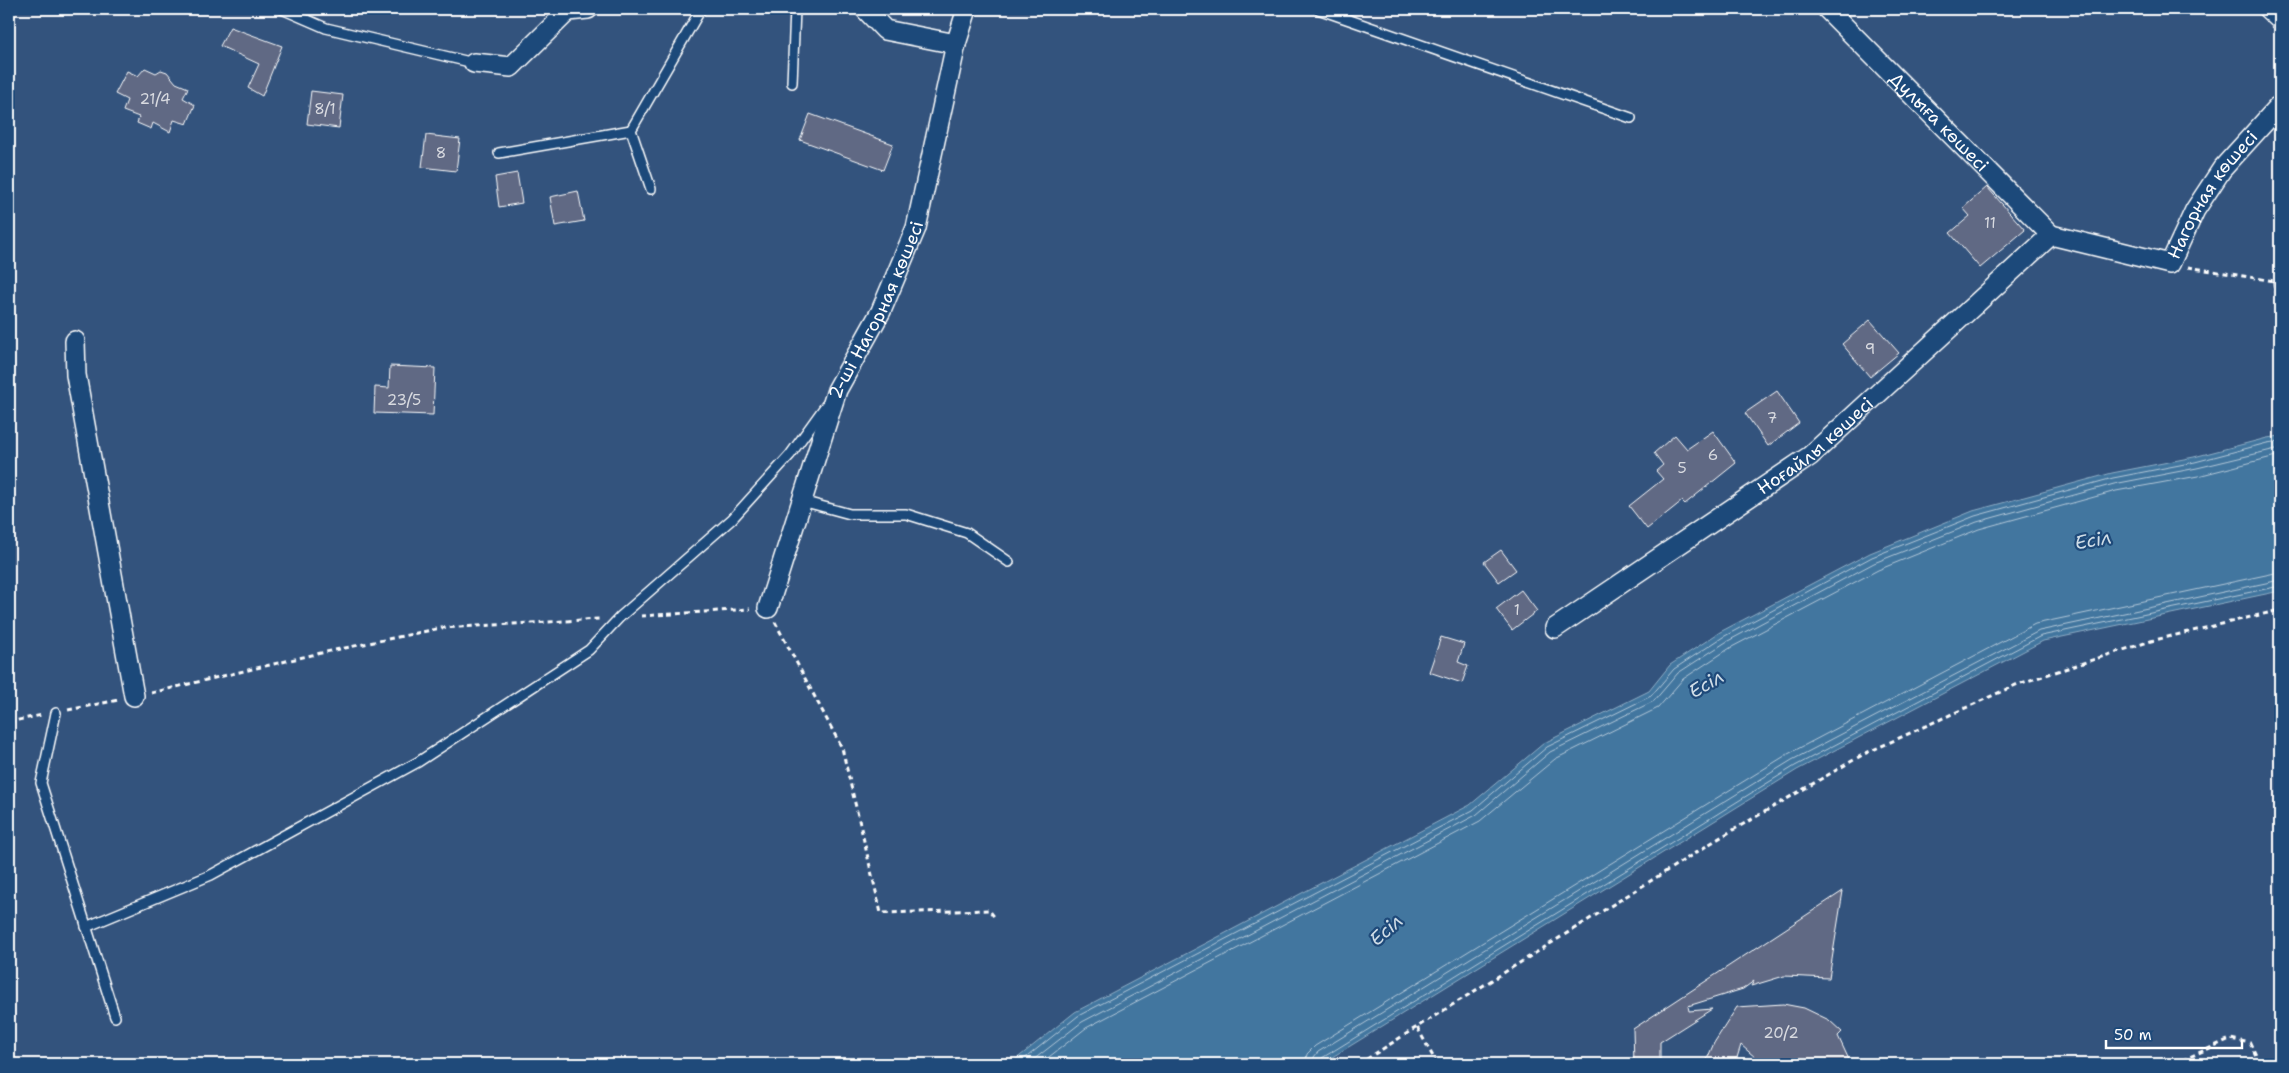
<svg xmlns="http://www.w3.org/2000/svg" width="2289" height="1073" viewBox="0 0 2289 1073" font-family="'Shantell Sans',sans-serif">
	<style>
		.water { fill: #42769f; stroke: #8eadc5 }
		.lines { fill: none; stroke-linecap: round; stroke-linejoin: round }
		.shore { stroke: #b3c8d9; stroke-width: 1 }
		.building { fill: #616984; stroke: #fff }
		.lane-casing { stroke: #fff; stroke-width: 12 }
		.street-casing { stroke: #fff; stroke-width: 22 }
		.path { stroke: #fff; stroke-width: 3; stroke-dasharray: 5 4; stroke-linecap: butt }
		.lane { stroke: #1f4a7a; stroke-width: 9 }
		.street { stroke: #1f4a7a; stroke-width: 19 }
		.labels { text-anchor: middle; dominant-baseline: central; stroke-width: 4.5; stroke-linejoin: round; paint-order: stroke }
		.number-label { font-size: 15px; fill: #d8dae0 }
		.street-label { font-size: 18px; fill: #fff; stroke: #1f4a7a }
		.water-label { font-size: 19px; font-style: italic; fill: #d0dde7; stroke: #1f4a7a }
	</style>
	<rect width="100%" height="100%" fill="#33537d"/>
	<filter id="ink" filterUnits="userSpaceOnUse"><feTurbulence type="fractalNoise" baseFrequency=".02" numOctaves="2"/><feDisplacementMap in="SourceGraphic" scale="10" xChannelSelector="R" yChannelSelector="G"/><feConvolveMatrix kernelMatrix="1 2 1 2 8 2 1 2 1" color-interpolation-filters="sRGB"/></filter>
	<g filter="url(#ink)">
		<path class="water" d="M2280,436V591L2043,641L1797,770L1321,1064H1010L1075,1012L1470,805L1544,743L1649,691L1670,665L1720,632L1870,553L1973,511L2112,473L2194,457L2267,438Z"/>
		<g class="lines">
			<g class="shore">
				<path d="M1018,1064L1078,1016L1473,810L1547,747L1651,696L1674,669L1723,637L1872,557L1975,516L2113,478L2195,462L2267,443L2280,441"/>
				<path d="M1028,1064L1082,1022L1476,815L1550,752L1654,701L1678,673L1726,642L1874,563L1977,522L2114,484L2197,468L2280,448"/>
				<path d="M1040,1064L1086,1028L1480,821L1555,759L1658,708L1683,679L1730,648L1878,570L1979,529L2116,491L2198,476L2280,455"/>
				<path d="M1305,1064L1307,1054L1315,1046L1788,754L2035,624L2280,572"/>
				<path d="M1313,1064L1314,1057L1318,1052L1792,760L2039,631L2280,580"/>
				<path d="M1319,1064L1322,1058L1795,766L2041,636L2280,586"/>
			</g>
		</g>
		<g class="building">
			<path d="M230,27L282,46L262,96L248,88L259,64L220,46Z"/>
			<path d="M145,68L156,73L161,70L167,72L176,83L188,88L183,98L195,105L187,124L174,120L170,132L153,123L151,129L137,123L139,117L123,111L127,100L115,94L127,71L138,76Z"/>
			<path d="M311,91L343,95L339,128L307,124Z"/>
			<path d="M810,114L893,144L883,170L800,140Z"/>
			<path d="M426,135L460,139L456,171L422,167Z"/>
			<path d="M517,173L522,203L499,207L495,177Z"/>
			<path d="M1987,187L2025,230L1980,268L1950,233L1970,216L1963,208Z"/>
			<path d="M578,191L584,221L555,226L550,197Z"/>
			<path d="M1870,320L1899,353L1870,377L1842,344Z"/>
			<path d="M390,366L435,368L433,415L374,413L375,387L389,388Z"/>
			<path d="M1777,391L1799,423L1768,446L1745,413Z"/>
			<path d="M1713,431L1736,463L1685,504L1682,501L1647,529L1629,506L1663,479L1656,471L1663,465L1654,453L1675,435L1687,449Z"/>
			<path d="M1501,550L1516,570L1499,582L1484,562Z"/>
			<path d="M1521,590L1537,611L1512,630L1496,609Z"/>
			<path d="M1441,637L1464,644L1458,662L1468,666L1462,683L1429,672Z"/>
			<path d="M1843,891L1829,978L1784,976L1751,986L1754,981L1743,989L1688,1006L1689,1011L1712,1009L1660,1042V1064H1634L1633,1029Z"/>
			<path d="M1783,1004L1804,1008L1829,1020L1842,1032L1838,1036L1851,1064H1763L1741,1045L1735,1064H1705L1714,1043L1737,1007Z"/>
		</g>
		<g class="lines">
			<g class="lane-casing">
				<g id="lane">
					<path d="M282,9L326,28L474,63"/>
					<path d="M1318,9L1631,118"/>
					<path d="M792,83L795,9"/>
					<path d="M499,153L631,130"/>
					<path d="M651,189L631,130L701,9"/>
					<path d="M802,501L850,514H906L967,533L1009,562"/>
					<path d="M56,713L41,783L115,1017"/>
					<path d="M86,927L211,875L418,762L589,650L620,617L732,519L790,455L826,405"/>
				</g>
			</g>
			<g class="street-casing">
				<g id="street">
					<path d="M865,9L885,30L956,44"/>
					<path id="s1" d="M1827,9L2051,235"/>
					<path d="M2268,9L2280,20"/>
					<path d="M474,63L511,67L568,11L588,9"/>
					<path id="s2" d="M2051,235L2170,264L2195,210L2222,169L2280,105"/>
					<path d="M75,341L76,375L134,696"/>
					<path id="s3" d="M768,608L837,390L881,311L916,228L956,44L967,9"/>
					<path id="s4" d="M1555,628L1810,456L2051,235"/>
				</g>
			</g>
			<g class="path">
				<path d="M2188,267L2280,282"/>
				<path d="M2274,282L2280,337"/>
				<path d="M641,616L750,609"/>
				<path d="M775,622L842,748L881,913L989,910L996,919"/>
				<path d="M151,693L316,654L441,628L600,619"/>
				<path d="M68,710L118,700"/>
				<path d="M9,722L42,715"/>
				<path d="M1359,1064L1417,1027"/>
				<path d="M1437,1064L1417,1027L1716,840L1864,754L2018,684L2151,641L2280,610"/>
				<path d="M2174,1064L2230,1039L2250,1043L2260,1064"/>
			</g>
			<use href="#lane" class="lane"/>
			<use href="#street" class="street"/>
		</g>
	</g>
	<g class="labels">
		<g class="number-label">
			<text x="155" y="99">21/4</text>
			<text x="325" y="109">8/1</text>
			<text x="441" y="153">8</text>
			<text x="1990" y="223">11</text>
			<text x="1870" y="349">9</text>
			<text x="404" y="400">23/5</text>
			<text x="1772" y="418">7</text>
			<text x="1713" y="455">6</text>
			<text x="1682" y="468">5</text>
			<text x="1517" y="610">1</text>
			<text x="1781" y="1033">20/2</text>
		</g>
		<g class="street-label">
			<text stroke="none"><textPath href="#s1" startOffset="159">Дулыға көшесі</textPath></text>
			<text stroke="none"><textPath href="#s2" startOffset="204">Нагорная көшесі</textPath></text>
			<text stroke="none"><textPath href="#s3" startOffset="318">2-ші Нагорная көшесі</textPath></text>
			<text stroke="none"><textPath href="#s4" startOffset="318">Ноғайлы көшесі</textPath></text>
		</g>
		<g class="water-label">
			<text transform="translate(2093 540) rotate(-10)">Есіл</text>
			<text transform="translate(1706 684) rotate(-30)">Есіл</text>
			<text transform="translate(1386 930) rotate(-41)">Есіл</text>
		</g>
	</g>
	<rect width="2289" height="1073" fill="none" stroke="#1f4a7a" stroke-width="30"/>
	<rect x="15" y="15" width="2259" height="1043" fill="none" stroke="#fff" stroke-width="2" filter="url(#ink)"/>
	<path d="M2106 1040v8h136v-8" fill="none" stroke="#ffffff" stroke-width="2.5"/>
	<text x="2114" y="1040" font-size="15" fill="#ffffff" stroke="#1f4a7a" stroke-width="4" paint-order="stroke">50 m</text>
</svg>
